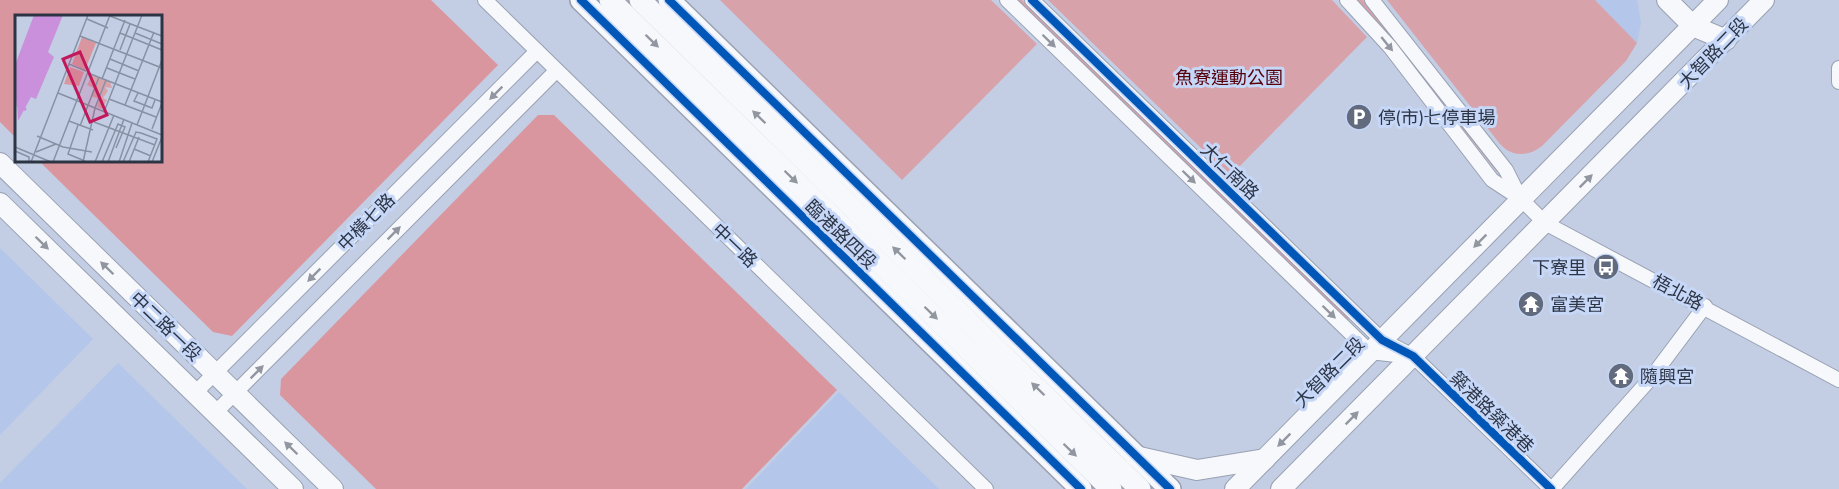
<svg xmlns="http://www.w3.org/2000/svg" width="1839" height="489" viewBox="0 0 1839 489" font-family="'Titillium Web','Noto Sans TC',sans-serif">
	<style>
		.built { fill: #b4c6e9 }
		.green { fill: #d8a2aa }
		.forest { fill: #da969f }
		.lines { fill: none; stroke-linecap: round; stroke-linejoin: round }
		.street-casing { stroke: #99a1b2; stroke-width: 16 }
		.secondary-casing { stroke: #99a1b2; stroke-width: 22 }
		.primary-casing { stroke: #99a1b2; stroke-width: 24 }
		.street { stroke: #f6f8fb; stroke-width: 14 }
		.secondary { stroke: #f6f8fb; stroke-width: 20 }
		.primary { stroke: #f6f8fb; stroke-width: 21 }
		.cycleway-casing { stroke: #c6d7f8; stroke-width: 11 }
		.cycleway { stroke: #0057b8; stroke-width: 8 }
		.oneway { fill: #9296a0 }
		.labels { text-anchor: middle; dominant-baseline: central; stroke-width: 6; stroke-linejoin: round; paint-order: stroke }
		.street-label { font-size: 18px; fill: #2d3545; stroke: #c6d7f8 }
		.park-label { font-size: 18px; fill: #56000a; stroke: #c6d7f8 }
		.poi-label { font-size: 18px; fill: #2d3545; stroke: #c6d7f8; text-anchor: start }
		.inset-river { fill: none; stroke: #cb90dc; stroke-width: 3 }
		.inset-road { fill: none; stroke: #8791a4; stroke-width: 1.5 }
		.view { fill: #c2185b; fill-opacity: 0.15; stroke: #c2185b; stroke-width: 3 }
		.inset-edge { fill: none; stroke: #2d3545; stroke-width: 3 }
	</style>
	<rect width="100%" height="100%" fill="#c3cee4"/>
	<g class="built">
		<path d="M1595,0H1637L1641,23L1637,43Z"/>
		<path d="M0,248L93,339L0,435Z"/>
		<path d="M118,363L247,489H0V483Z"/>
		<path d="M839,392L939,489H746Z"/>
	</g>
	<g class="green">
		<path d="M720,0H991L1037,44L902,180Z"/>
		<path d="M1017,0H1022L1350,319L1347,320Z"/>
		<path d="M1048,0H1332L1367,37L1230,176Z"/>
		<path d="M1357,0H1363L1384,23L1497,169V172L1386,32Z"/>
		<path d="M1387,0H1595L1637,43L1626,61L1542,146C1528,157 1512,157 1500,144Z"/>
	</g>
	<g class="forest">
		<path d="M0,0H431L498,65L232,336L213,332L39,161L160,160V16H16V138L0,122Z"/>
		<path d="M538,115H554L837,390L742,489H376L280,395L281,379Z"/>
	</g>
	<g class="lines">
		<g class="street-casing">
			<g id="street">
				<path d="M485,0L986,489"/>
				<path d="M1007,0L1370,352L1405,356"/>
				<path d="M1032,0L1382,340L1413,356L1551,489"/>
				<path d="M1347,0L1390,47L1492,180L1521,199L1545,223L1839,380"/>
				<path d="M1372,0L1506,170L1520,198"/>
				<path d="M1839,68V82"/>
				<path d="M195,393L537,51"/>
				<path d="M215,413L556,71"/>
				<path d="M1552,489L1651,378L1705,306"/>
			</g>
		</g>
		<g class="secondary-casing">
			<g id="secondary">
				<path d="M1667,0L1693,26L1726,40"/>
				<path d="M0,163L333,489"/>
				<path d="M0,203L293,489"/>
				<path d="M1135,456L1197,470L1265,459"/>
				<path d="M1235,489L1718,0"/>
				<path d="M1281,489L1764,0"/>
			</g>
		</g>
		<g class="primary-casing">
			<g id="primary">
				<path d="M581,0L1081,489"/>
				<path d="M610,0L1111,489"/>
				<path d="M640,0L1140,489"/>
				<path d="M669,0L1170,489"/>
			</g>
		</g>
		<use href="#street" class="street"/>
		<use href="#secondary" class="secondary"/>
		<use href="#primary" class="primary"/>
		<g class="cycleway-casing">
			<g id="cycleway">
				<path d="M581,0L1081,489"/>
				<path d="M669,0L1170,489"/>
				<path d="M1032,0L1382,340L1413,356L1551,489"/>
			</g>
		</g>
		<use href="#cycleway" class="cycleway"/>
	</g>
	<defs><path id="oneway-solid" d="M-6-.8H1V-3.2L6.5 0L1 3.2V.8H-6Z" transform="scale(1.5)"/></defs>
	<g class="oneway">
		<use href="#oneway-solid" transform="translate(652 41) rotate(44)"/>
		<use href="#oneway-solid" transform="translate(1049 41) rotate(44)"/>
		<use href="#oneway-solid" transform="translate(1387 44) rotate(51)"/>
		<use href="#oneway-solid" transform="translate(496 93) rotate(135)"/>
		<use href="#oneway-solid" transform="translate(759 117) rotate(-136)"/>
		<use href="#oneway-solid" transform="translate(791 177) rotate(44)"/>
		<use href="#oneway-solid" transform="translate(1189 177) rotate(44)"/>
		<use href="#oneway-solid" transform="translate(1586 181) rotate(-45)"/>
		<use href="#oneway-solid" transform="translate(394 233) rotate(-45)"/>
		<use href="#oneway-solid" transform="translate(1480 241) rotate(135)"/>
		<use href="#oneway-solid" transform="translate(42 243) rotate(44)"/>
		<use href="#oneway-solid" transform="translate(899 253) rotate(-136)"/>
		<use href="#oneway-solid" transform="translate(107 268) rotate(-136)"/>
		<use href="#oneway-solid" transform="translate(314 275) rotate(135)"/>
		<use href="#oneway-solid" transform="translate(1329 312) rotate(44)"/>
		<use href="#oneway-solid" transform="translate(931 313) rotate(44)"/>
		<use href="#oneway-solid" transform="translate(257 372) rotate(-45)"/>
		<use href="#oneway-solid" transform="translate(1038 389) rotate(-136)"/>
		<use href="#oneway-solid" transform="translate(1352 418) rotate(-45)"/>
		<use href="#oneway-solid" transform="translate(1284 440) rotate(135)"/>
		<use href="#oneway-solid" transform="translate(291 448) rotate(-136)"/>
		<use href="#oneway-solid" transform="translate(1070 450) rotate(44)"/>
	</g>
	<defs>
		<g id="parking-disc" transform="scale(1.35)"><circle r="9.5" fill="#626b7d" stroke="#c6d7f8"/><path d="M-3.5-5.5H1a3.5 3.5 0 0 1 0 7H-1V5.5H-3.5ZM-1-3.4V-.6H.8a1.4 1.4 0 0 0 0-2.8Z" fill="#fff"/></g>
		<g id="bus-disc" transform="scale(1.35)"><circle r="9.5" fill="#626b7d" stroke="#c6d7f8"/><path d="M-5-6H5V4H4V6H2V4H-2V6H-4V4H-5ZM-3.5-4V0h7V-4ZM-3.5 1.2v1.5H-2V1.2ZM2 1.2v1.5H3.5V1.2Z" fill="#fff"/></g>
		<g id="temple-disc" transform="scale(1.35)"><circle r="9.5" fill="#626b7d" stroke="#c6d7f8"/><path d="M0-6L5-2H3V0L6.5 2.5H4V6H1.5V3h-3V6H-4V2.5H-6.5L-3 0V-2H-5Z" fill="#fff"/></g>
	</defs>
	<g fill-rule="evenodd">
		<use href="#parking-disc" x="1359" y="117"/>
		<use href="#bus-disc" x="1606" y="267"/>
		<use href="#temple-disc" x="1531" y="304"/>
		<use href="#temple-disc" x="1621" y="376"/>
	</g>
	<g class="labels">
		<g class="street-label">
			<text transform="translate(1713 53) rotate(-46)">大智路二段</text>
			<text transform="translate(1230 171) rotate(44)">大仁南路</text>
			<text transform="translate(366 222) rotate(-45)">中橫七路</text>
			<text transform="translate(841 234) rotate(44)">臨港路四段</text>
			<text transform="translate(735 245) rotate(44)">中一路</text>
			<text transform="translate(1678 292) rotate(28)">梧北路</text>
			<text transform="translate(166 326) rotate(44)">中二路一段</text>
			<text transform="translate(1329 372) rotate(-45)">大智路二段</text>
			<text transform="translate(1492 412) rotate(44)">築港路築港巷</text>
		</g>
		<g class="park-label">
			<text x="1229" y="77">魚寮運動公園</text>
		</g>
		<g class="poi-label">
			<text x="1378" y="117">停(市)七停車場</text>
			<text x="1586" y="267" text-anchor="end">下寮里</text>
			<text x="1550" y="304">富美宮</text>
			<text x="1640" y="376">隨興宮</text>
		</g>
	</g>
	<g transform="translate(15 15)">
		<rect width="147" height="147" fill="#c3cee4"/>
		<path d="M77,60L95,67L97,73L90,72L93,76L88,83L92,85L87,94L82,92L84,84L76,81L79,73L72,70Z" fill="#d8a2aa"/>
		<path d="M67,22L81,28L70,55L57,49ZM55,52L69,57L64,71L49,69Z" fill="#da969f"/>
		<path d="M19,0H48L33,37L39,42L32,58L21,84L16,82L3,106L0,50Z" fill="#cb90dc"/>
		<path class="inset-river" d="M10,94L4,86L5,76L32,0M11,95L3,90L2,78L29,0"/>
		<path class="inset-road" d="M95,1L147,21M72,4L93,13M105,18L147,35M120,18L147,29M65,21L147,53M105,35L115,9M95,44L124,56M54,49L71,56M92,53L120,64M73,58L147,87M87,64L110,5M43,78L147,120M123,78L119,86L137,93L140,85M94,84L141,102M110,90L139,17M89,97L127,0M54,106L78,115M79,107L140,130M63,110L53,139L70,146M122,110L147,45M65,111L84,62M137,114L147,88M126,118L142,124L133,147M22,121L48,132L77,137M0,132L36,147M119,134L136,141M0,136L14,142V147M21,137L41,129M16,147L73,0M38,147L95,0M68,147L80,93L91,65M80,147L99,100M87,147L103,109L110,112L101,133M93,147L109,104M104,147L117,108M108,147L121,117L126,118M114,147L124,122M137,147L147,122"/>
		<path class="view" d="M65,37L92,100L75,107L48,44Z"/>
		<rect width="147" height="147" class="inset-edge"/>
	</g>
</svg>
